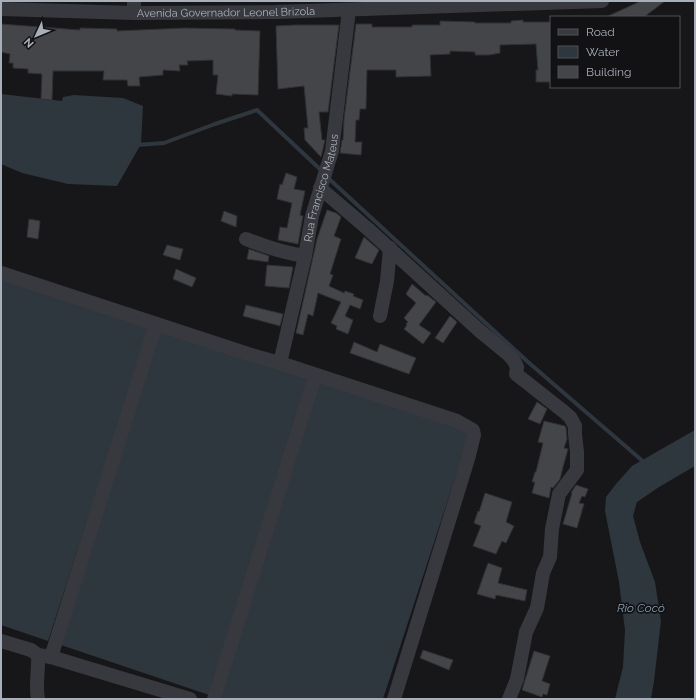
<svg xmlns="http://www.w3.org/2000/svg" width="696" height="700" viewBox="0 0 696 700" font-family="Raleway,sans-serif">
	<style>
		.water { fill: #2d373d }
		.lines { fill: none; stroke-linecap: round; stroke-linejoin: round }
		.stream { stroke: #2d373d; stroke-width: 4 }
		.building { fill: #434549; stroke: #313135 }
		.minor { stroke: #38393e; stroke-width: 14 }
		.labels { text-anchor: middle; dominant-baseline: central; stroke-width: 3.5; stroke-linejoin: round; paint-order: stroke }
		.street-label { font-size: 11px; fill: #a9afb8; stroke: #121214 }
		.water-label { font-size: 12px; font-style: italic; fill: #80a0b3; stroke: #121214 }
	</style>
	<rect width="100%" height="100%" fill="#171719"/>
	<g class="water">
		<path d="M1,94L62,101L63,97L74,95L123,98L143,106L141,144L117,186L68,184L22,173L1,164Z"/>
		<path d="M1,274L151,324L48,641L1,625Z"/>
		<path d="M161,328L312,378L209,695L58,644Z"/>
		<path d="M320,381L470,432L383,699H220Z"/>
		<path d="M695,430V466L659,487L637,502L633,516L640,542L655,582L661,621L654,681L651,699H615L623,667L625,630L619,582L605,511L606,497L616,484L632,466Z"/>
	</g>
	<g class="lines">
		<g class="stream">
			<path d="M136,145L164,143L215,124L257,110L323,172"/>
			<path d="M327,177L528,362L645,463"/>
		</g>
	</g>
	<g class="building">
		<path d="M641,1H665L644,17H606Z"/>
		<path d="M523,20V22H551V82H536V70H538L536,44L500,45V53L489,55H475V52L450,51V54L430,55L431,76L396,77V70H367L366,109H360L359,120H356L355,142H362L361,155L340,153L342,140H343L344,119L356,24H372V27H412V25H440V21L475,22V23H511V21Z"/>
		<path d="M1,24L80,30V28L117,29V31L185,28L235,29V30L260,31L258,95L232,94V96L216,94L218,75H213V60L187,61L188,65H179L180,71L163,70V75L139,77L140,86H128L127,80H103L104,71H53L52,100L41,99L42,74L28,73V69L13,68V63H9L10,54L1,52Z"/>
		<path d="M295,25H339L328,112H319L322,140H325L321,157L305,140L304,128H308L304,86L278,89L276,26Z"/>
		<path d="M286,173L297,177L294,189L305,191L300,215L303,216L298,244L278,240L280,227L287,228L292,203L277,199L280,184L282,185Z"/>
		<path d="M327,210L336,213L341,217L334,236L341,239L330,274L333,275L329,286L344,293L345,291L354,294L353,296L363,300L360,309L350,305L345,316L353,320L348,334L336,329L337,326L331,323L341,302L318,293L313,316L308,314L303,335L296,333L317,239Z"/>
		<path d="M224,211L237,216L236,227L221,221Z"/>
		<path d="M29,219L40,221L38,239L27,237Z"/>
		<path d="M364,237L379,250L372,264L355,258Z"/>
		<path d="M167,245L183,249L180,260L163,255Z"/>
		<path d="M249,249L269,256L268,262L247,259Z"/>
		<path d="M267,265L293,267L289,288L265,286Z"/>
		<path d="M176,269L196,278L192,287L173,279Z"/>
		<path d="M412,284L426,296L427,295L436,302L419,325L431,333L423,344L404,329L407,325L406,324L408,322L404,318L416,303L406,294Z"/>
		<path d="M246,305L283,314L280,326L243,316Z"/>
		<path d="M450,316L457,322L443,343L435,338Z"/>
		<path d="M354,342L377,352L380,344L416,358L409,374L350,353Z"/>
		<path d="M537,402L547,409L540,424L528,419Z"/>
		<path d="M544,421L565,426L566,428L567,439L564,448L568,449L563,467L560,479L553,488L551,487L549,498L532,493L535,482H532L535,472H536L543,443L538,442Z"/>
		<path d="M576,485L588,489L585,497L582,496L579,503L584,504L577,528L563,524L572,493H571Z"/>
		<path d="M485,493L512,502L506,522L514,526L506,543L502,541L496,554L473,546L481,526L474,523L478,511L479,512Z"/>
		<path d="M488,563L502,568L498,583L527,590L525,601L496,595L495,599L477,594Z"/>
		<path d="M423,650L453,660L449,670L420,658Z"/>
		<path d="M534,651L550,656L542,681L550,684L547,695L543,694L542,697L522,690Z"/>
	</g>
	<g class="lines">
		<g class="minor">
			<path d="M134,1V13"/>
			<path id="s1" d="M1,9L134,13L276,12L602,1"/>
			<path d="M320,188L368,229L481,332L508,354L514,361L517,367L516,374L563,411L570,417L575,426V434L577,452V470L559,494L552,529L550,557L543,573L537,608L526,632L517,679L509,699"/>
			<path d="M246,239C266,247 284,253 305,256"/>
			<path d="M1,273L248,354L280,363L457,421L473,430L474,435L468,459L394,699"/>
			<path d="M380,316L387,281L390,248"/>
			<path id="s2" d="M280,363L305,256L312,216L332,151L349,10"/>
			<path d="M1,641L31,650L38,655C39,670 35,684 38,699"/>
			<path d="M38,655L51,657L190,699"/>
			<path d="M51,657L156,324"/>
			<path d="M214,699L315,376"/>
		</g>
	</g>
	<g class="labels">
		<g class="street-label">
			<text stroke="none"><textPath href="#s1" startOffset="225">Avenida Governador Leonel Brizola</textPath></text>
			<text stroke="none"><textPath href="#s2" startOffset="180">Rua Francisco Mateus</textPath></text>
		</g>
		<g class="water-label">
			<text x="641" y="608">Rio Cocó</text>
		</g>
	</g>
	<rect width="696" height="700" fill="none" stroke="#a9afb8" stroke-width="4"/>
	<rect x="550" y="16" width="130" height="72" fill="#121214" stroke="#4e5156"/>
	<rect x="558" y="29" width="20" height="6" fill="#38393e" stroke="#4e5156"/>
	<text x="586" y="36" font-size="12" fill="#a9afb8">Road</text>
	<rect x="558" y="46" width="20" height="12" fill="#2d373d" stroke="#4e5156"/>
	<text x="586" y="56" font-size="12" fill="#a9afb8">Water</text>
	<rect x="558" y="66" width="20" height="12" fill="#434549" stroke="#4e5156"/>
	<text x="586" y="76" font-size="12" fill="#a9afb8">Building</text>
	<g transform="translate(36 36) rotate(226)" stroke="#121214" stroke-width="3" paint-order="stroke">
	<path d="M0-3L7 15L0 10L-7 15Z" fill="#a9afb8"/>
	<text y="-6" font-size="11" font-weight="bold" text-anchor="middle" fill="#a9afb8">N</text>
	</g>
</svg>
